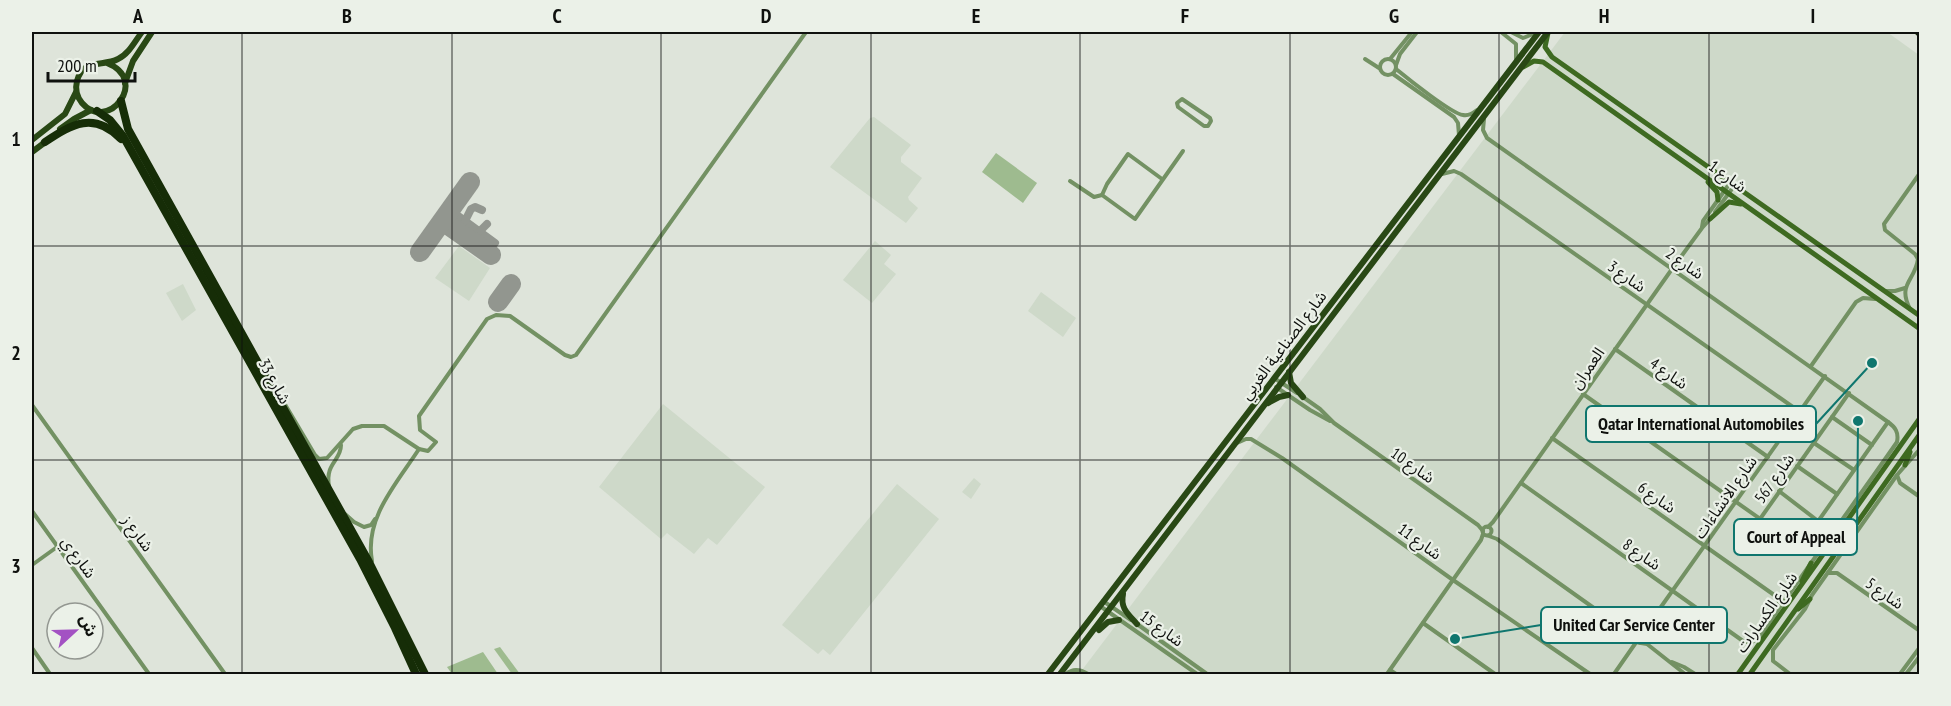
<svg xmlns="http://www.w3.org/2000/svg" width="1951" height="706" viewBox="0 0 1951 706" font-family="'PT Sans Narrow','Noto Sans Arabic',sans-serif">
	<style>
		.built { fill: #ced9c9 }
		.green { fill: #9ebb8f }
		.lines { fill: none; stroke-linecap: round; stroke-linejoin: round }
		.taxiway { stroke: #92968f; stroke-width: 8 }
		.runway { stroke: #92968f; stroke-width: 20 }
		.street { stroke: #739163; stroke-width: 4 }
		.secondary { stroke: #3e6a21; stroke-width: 5 }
		.primary { stroke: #294815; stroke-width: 6 }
		.highway { stroke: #162d07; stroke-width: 8 }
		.grid { fill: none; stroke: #0f110e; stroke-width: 1.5; stroke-opacity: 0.55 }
		.labels { text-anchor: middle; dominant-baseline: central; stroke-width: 4.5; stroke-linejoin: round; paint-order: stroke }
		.street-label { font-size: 16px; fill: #0f110e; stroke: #ebf1e8 }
		.leader { fill: none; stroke: #0f766e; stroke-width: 2 }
		.callout-dot { fill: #0f766e; stroke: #ebf1e8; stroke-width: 2 }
		.callout { fill: #ebf1e8; stroke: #0f766e; stroke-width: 2 }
		.callout-label { font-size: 18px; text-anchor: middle; font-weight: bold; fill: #0f110e }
		.neatline { fill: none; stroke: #0f110e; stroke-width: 2 }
		.grid-label { font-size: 20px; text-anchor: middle; font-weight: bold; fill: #0f110e }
	</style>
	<rect width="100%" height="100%" fill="#dee4da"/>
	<g class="built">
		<path d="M1565,32H1887L1919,55V674H1079Z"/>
		<path d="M874,117L911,145L901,157V162L922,178L908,197L909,200L918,208L906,223L830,167L870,118Z"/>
		<path d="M875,241L891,255L884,264L896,274L872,303L843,280Z"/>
		<path d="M459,246L490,268L469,301L435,278Z"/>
		<path d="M183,284L196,310L182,321L166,293Z"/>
		<path d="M1041,292L1076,318L1063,337L1028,311Z"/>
		<path d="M663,404L765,487L717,545L708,538L694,554L667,533L661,539L599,487Z"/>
		<path d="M974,478L981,484L971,499L962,492Z"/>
		<path d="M897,484L939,519L830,655L823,649L818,654L782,625Z"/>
	</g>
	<g class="green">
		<path d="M996,153L1037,183L1023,203L982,172Z"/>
		<path d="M500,647L520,674H512L494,649Z"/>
		<path d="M483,652L498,674H452L447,667Z"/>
	</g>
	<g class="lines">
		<g class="taxiway">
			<path d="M450,210L495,243"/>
			<path d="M465,221L471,209L475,207L482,210"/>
			<path d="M479,232L487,224"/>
		</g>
		<g class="runway">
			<path d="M444,222L491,255"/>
			<path d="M420,252L470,182"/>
			<path d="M498,302L511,284"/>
		</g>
		<g class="street">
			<path d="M1501,32L1516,44V59"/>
			<path d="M1511,32L1523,38L1538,32"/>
			<circle cx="1388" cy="67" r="8"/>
			<path d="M1365,59L1379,68"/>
			<path d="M1390,59L1412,32"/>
			<path d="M1396,65L1400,54L1417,32"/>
			<path d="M1396,69C1407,78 1452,114 1463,115C1469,116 1473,113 1477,110"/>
			<path d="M1393,74L1454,117L1458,123L1459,135"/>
			<path d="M1182,99L1210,118L1211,121L1208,126H1204L1178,107L1177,103Z"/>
			<path d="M1484,119L1483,130L1487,138L1888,422C1895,427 1899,432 1897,442C1852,507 1805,570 1760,636L1751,643L1743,641L1521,483"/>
			<path d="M1442,174L1454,171L1461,174L1800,412"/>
			<path d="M1070,181L1094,197L1102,195L1135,219L1183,151"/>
			<path d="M1102,195L1107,184L1128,154L1162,179"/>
			<path d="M1715,212L1734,186"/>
			<path d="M1702,227L1703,221L1730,183"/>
			<path d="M1886,291H1895L1905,288"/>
			<path d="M1910,309C1897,284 1915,281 1918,259L1915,254L1885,230L1884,224L1920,173"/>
			<path d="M1615,349L1768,457"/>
			<path d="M1811,366L1856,302L1863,298L1875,299"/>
			<path d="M1274,378L1297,393"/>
			<path d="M1276,387L1310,410L1330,421"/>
			<path d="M1583,394L1800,547L1810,553L1819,551"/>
			<path d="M1303,397L1320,409L1334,423L1478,525L1483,531"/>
			<path d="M283,401L315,455L319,459L327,458L353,429L362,426H384L419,449L428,451L436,442L420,430L419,416L487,319L496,315L510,316L565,355L571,357L576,355L806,32"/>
			<path d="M32,405L225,674"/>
			<path d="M1832,417L1872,445"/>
			<path d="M1552,438L1777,597L1780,605"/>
			<path d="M1237,443L1246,439H1251L1282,458L1453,580L1590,674"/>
			<path d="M1814,443L1854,470"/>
			<path d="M1797,466L1837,494"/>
			<path d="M1897,475L1900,483L1920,497"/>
			<path d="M329,486C325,463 341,461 341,445"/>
			<path d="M1779,491L1818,521"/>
			<path d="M32,511L149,674"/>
			<path d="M345,514L354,522L364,527L371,525L375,519"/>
			<path d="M1760,519L1849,393"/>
			<circle cx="1487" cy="531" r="4.5"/>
			<path d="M1488,527L1493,522L1672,269L1702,228L1711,218"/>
			<path d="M1489,536L1497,539L1636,638"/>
			<path d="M1800,547L1888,422"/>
			<path d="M372,561C364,518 397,483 419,449"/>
			<path d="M32,565L57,547"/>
			<path d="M1828,573H1837L1920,631"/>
			<path d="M1103,601L1131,620"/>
			<path d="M1100,606L1197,674"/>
			<path d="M1423,623L1495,674"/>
			<path d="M1137,624L1207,674"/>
			<circle cx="1640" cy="639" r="4"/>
			<path d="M1641,635L1825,376"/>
			<path d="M1641,643L1647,644L1685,674"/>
			<path d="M32,648L50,674"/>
			<path d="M1672,662L1684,667L1695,674"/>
			<path d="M1390,670L1396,674"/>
			<path d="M1066,674C1073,668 1080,669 1088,674"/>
			<path d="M1387,674L1481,540L1483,534"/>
			<path d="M1614,674L1637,641"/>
			<path d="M1790,674L1773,661V650L1805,609L1812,595L1897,475L1920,449"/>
			<path d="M1900,674L1920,647"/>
			<path d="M1906,674L1920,656"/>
		</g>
		<g class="secondary">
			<path d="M1548,33L1545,47L1552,57L1920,316"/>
			<path d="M1523,67L1534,61L1543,62L1920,329"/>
			<path d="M1708,182L1717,192L1718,200"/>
			<path d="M1710,219L1729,202L1741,204"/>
			<path d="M1905,465L1910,452"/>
			<path d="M1802,581L1811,563"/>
			<path d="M1798,609L1810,599"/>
			<path d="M1738,674L1920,418"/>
			<path d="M1750,674L1920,434"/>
		</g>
		<g class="primary">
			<path d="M107,63C150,80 108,133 82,103C77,97 75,89 77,81C83,58 103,67 118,59C129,54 135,41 142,32"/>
			<path d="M125,83L133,61L152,32"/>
			<path d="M60,129L74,119L91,110"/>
			<path d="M32,140L65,114L76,92"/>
			<path d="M32,152L48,140"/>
			<path d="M1289,372L1291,383L1303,397"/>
			<path d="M1268,403L1279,397L1288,395"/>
			<path d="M1123,594C1120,608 1128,614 1137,624"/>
			<path d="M1099,630L1108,622L1119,620"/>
			<path d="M1048,674L1539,32"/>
			<path d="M1060,674L1548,32"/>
		</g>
		<g class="highway">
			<path d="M1919,32H1920"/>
			<path d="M121,101L128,129L369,562L425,674"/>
			<path d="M97,111L110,120L123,136L360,559L395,628L416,674"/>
			<path d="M45,142C72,124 94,111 121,139"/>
		</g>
	</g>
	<path class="grid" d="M242,32V674M452,32V674M661,32V674M871,32V674M1080,32V674M1290,32V674M1499,32V674M1709,32V674M32,246H1920M32,460H1920"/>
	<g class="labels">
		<g class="street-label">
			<text transform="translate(1728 176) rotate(36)">شارع 1</text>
			<text transform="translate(1685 263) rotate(35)">شارع 2</text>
			<text transform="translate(1627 276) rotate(35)">شارع 3</text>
			<text transform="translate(1283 345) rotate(-53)">شارع الصناعية الغربي</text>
			<text transform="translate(1587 368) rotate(-55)">العمران</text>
			<text transform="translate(1669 373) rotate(35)">شارع 4</text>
			<text transform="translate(275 381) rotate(61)">شارع 33</text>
			<text transform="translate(1413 465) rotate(35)">شارع 10</text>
			<text transform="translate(1774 478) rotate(-55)">شارع 567</text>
			<text transform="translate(1657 497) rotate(35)">شارع 6</text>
			<text transform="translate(1725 497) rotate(-55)">شارع الانشاءات</text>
			<text transform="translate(138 533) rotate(54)">شارع ز</text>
			<text transform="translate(1420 541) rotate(36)">شارع 11</text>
			<text transform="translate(1642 554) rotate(35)">شارع 8</text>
			<text transform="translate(79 557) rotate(54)">شارع ي</text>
			<text transform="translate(1885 593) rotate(35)">شارع 5</text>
			<text transform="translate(1766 612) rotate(-55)">شارع الكسارات</text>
			<text transform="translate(1162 628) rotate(36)">شارع 15</text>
		</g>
	</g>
	<path class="leader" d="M1872 363L1816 424M1858 421L1857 537M1455 639L1541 625"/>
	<g class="callout-dot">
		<circle cx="1872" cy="363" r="6"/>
		<circle cx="1858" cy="421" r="6"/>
		<circle cx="1455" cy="639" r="6"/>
	</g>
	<g class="callout">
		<rect x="1586" y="406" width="230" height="36" rx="6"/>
		<rect x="1734" y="519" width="123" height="36" rx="6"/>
		<rect x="1541" y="607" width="186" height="36" rx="6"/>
	</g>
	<g class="callout-label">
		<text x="1701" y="430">Qatar International Automobiles</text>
		<text x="1796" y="543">Court of Appeal</text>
		<text x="1634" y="631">United Car Service Center</text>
	</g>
	<rect width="1951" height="706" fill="none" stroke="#ebf1e8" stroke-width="66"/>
	<g transform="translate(75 631) rotate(68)"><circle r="28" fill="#ebf1e8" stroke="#939791" stroke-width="1.5"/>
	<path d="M0-4.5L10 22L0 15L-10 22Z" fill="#a352c3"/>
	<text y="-9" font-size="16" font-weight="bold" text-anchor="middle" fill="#0f110e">ش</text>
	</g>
	<path d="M48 72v9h87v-9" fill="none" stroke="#0f110e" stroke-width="3"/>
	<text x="57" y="72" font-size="18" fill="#0f110e" stroke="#ebf1e8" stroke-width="4.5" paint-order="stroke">200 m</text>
	<rect x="33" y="33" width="1885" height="640" class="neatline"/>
	<g class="grid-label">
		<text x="138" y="23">A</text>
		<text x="347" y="23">B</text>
		<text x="557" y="23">C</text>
		<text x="766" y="23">D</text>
		<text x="976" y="23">E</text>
		<text x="1185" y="23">F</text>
		<text x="1394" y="23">G</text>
		<text x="1604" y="23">H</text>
		<text x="1813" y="23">I</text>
		<text x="16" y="146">1</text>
		<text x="16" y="360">2</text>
		<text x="16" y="573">3</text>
	</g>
</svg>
